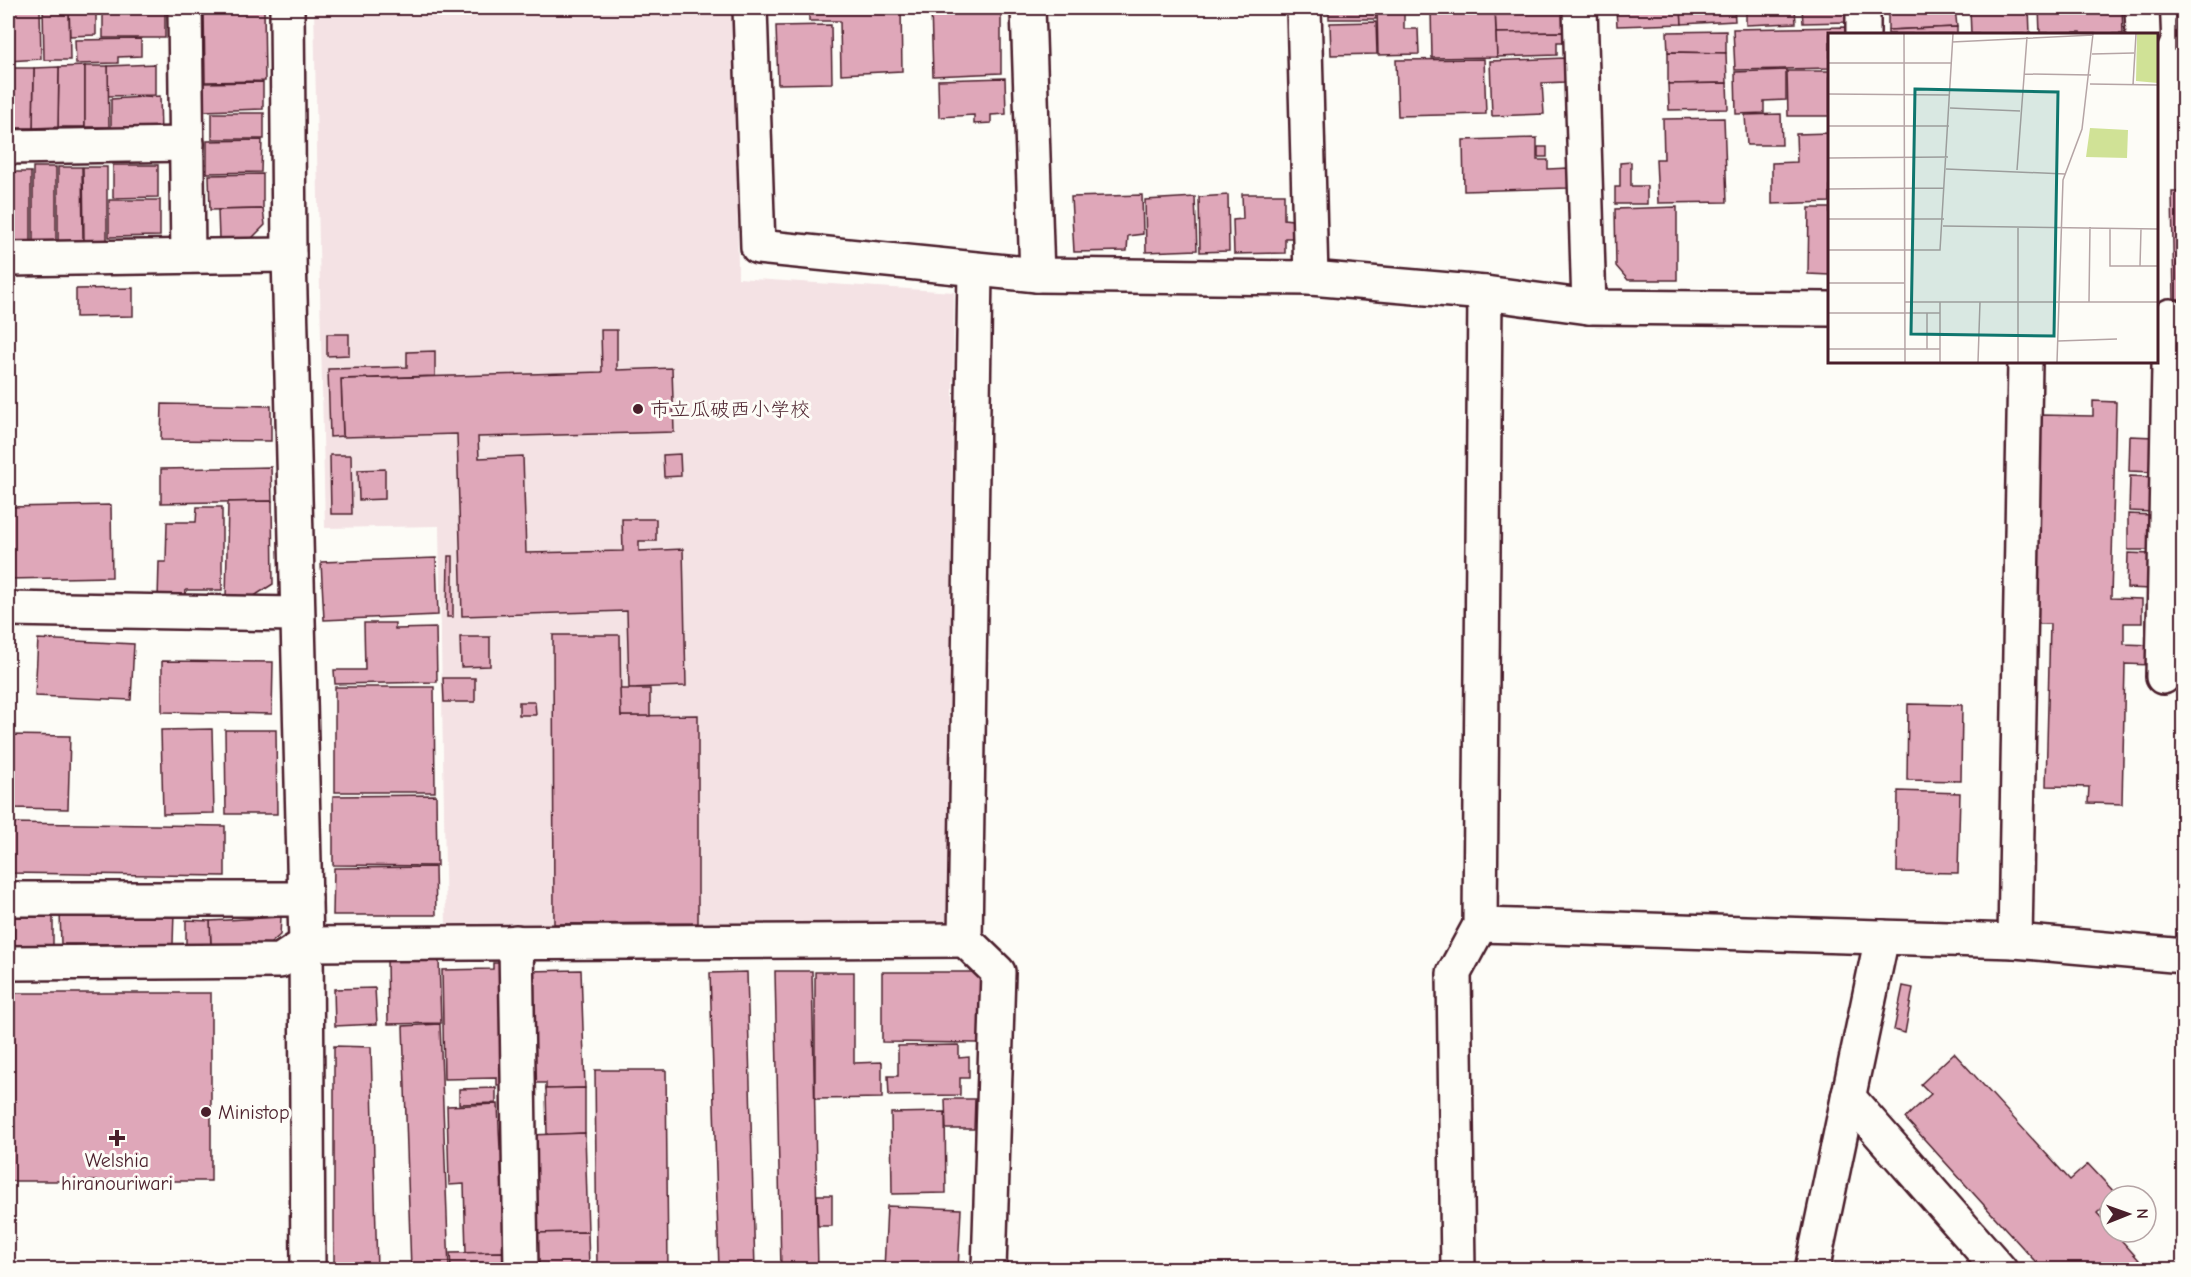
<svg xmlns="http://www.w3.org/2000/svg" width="2191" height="1277" viewBox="0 0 2191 1277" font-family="'Comic Neue','Klee One',sans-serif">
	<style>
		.built { fill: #f4e2e4 }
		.building { fill: #dfa7b9; stroke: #4a1f2b; stroke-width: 1.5 }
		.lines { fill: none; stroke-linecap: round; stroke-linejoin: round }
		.minor-casing { stroke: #4a1f2b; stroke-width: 38 }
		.minor { stroke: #fdfcf7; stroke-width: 33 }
		.poi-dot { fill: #4a1f2b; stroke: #fdfcf7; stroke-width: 2 }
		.labels { text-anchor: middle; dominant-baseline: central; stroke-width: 6; stroke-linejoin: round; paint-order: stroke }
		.poi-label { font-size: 20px; fill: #4a1f2b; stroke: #fdfcf7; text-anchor: start }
		.inset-road { fill: none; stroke: #b5a4a5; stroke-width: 1.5 }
		.view { fill: #0f766e; fill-opacity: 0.15; stroke: #0f766e; stroke-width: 3 }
		.inset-edge { fill: none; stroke: #4a1f2b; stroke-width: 3 }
	</style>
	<rect width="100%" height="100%" fill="#fdfcf7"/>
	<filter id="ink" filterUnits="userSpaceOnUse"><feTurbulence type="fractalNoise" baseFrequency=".0167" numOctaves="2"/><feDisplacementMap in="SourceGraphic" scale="12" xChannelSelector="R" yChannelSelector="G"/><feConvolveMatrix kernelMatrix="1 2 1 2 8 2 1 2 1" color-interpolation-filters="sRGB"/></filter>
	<g filter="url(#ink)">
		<path class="built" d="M314,8H736L738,278L954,292L948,919L936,930L446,927L439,526L325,528Z"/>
		<g class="building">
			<path d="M8,8H40L41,59L8,61Z"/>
			<path d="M43,8H69L70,60H44Z"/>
			<path d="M69,8H96V35L70,36Z"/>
			<rect x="103" y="8" width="54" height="4"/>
			<path d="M204,8H264L265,81L205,82Z"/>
			<path d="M809,8H901L902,71L841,74L840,21H809Z"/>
			<path d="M931,8H1001V73L933,76Z"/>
			<path d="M1329,8H1375L1376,19H1329Z"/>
			<path d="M1377,8H1404V29H1418L1419,54L1378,55Z"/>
			<path d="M1495,8H1563L1564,32L1496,33Z"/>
			<path d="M1495,8L1497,57L1432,58L1431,9Z"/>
			<path d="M1616,8H1681L1682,24L1617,26Z"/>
			<path d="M1681,8H1734L1735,21L1682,24Z"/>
			<path d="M1746,8H1795L1796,23L1746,25Z"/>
			<path d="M1802,8H1848V22L1803,23Z"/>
			<path d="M1888,8H1955L1957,27L1888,30Z"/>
			<path d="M1970,8H2029L2030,34H1971Z"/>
			<path d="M2039,8H2122L2123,34H2080V32L2040,33Z"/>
			<rect x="103" y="12" width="62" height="26"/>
			<rect x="2175" y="21" width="9" height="29"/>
			<path d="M1376,22L1377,54L1331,55L1330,23Z"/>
			<path d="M831,25L832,83L778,84L776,26Z"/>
			<path d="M1847,27V34H1830V68L1735,70L1733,29Z"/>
			<path d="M1957,27V34H1888V30Z"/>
			<path d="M1726,31V53L1668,52L1667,32Z"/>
			<path d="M1564,32V42H1557V55L1497,57L1496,33Z"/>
			<path d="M141,39V56L118,57V63L76,64L75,40Z"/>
			<path d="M1668,52L1726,53L1727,83L1668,84Z"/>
			<path d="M1564,58L1565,82L1542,83L1544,114L1492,116L1490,61Z"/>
			<path d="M1484,59L1486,114L1398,116L1396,60Z"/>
			<path d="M155,64V95L108,96V66Z"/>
			<path d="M85,66V127H58L59,67Z"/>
			<path d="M85,66H108L109,127H85Z"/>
			<path d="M59,67L58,127L33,128L34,68Z"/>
			<path d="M8,68H34L33,128H8Z"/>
			<path d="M1786,70V100L1764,101V113L1736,114L1735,72Z"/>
			<path d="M1787,71H1830V116H1788Z"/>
			<path d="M1005,78L1006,114L991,115V123L974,124V115L939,117L938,80Z"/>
			<path d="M263,82V109L203,111V83Z"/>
			<path d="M1727,83L1728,109L1669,110L1668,84Z"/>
			<path d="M160,96L161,135H111V99Z"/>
			<rect x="212" y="113" width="52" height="26"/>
			<path d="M1781,114L1782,145H1747L1745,115Z"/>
			<path d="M1724,118L1727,202L1658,203L1656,159H1664L1663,119Z"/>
			<path d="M1830,133V202L1772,204V163L1797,162L1796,134Z"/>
			<path d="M1537,138V160H1548V169L1568,168V188L1464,191L1463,140Z"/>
			<path d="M262,140L261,172L207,173V141Z"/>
			<rect x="1538" y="147" width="9" height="10"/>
			<path d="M1631,162V186H1647V204H1615V187H1620V163Z"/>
			<path d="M113,165H158V197L113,198Z"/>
			<rect x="33" y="167" width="23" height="74"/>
			<path d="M58,167H82L83,240L58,241Z"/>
			<path d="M83,167H107V240H84Z"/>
			<rect x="8" y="172" width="23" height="69"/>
			<path d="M263,174V209L210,210L209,175Z"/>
			<path d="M2172,192H2184V299H2174Z"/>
			<path d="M1242,194H1284V219L1292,220V238H1285V253L1234,254L1233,220L1243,219Z"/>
			<path d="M1142,195L1143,234L1128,236L1127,251L1074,252L1071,197Z"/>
			<path d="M1228,195L1229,251L1200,252L1199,197Z"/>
			<path d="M1195,197L1197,250L1146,252L1145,200Z"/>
			<path d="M109,200H160V236L109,237Z"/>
			<path d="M1677,207V280H1628L1616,266L1615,209Z"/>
			<path d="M1809,208H1830V275L1808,274Z"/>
			<path d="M263,209L265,225L252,238L219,239L218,210Z"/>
			<path d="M133,288V316L76,317V289Z"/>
			<path d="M601,330H617V370L672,368L674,432L478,437L479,458L523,456L526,553L623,551L622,519H656V541H639V551L683,549L686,686L629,688L627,611L462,616L457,434L343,437L341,379L602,372Z"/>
			<path d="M327,334H349V355L327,356Z"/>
			<path d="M435,351V376L341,379L343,436L330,437L328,369L407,367V352Z"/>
			<path d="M2093,401L2116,402L2111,598L2142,599V623H2124V644L2151,645V665L2125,664L2122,804L2088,803L2089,787L2046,786L2050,624H2035L2040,415L2093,416Z"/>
			<path d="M162,404L271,406V441L161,440Z"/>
			<path d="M2130,436L2154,437L2153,472L2129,471Z"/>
			<path d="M680,454L681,476L664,477L663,455Z"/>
			<path d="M330,455H351L352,514H331Z"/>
			<path d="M271,467L272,501L161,503V469Z"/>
			<path d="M385,469V499L359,500L358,470Z"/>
			<path d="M2130,476L2153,477V512L2129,511Z"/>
			<path d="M272,501L273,584L251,598L226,599L228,502Z"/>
			<path d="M111,505L112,577L8,579V507Z"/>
			<path d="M197,507H222V590H186L185,600H158L159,562H166L167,522H196Z"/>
			<path d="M2128,514L2152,515L2151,550H2128Z"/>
			<rect x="2177" y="515" width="7" height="31"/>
			<path d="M2128,553L2151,554V589L2127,588Z"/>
			<path d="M448,556H453V617H447Z"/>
			<path d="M436,558L438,615L324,620L321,562Z"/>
			<path d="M364,623H395V629L436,628L437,682L335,684L334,670H365Z"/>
			<path d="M553,635H620L621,716L698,715V923L554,924Z"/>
			<path d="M460,637H490V666L461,667Z"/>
			<path d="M38,639L134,644L131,700L35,696Z"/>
			<rect x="8" y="644" width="2" height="49"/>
			<path d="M162,661L273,662L272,714L162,712Z"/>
			<path d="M443,678H475V702H444Z"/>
			<path d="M335,687H434L435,792H335Z"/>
			<path d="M620,689H650V716H621Z"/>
			<path d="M519,702H535L536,715H519Z"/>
			<path d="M1908,704L1962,705L1961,781L1907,780Z"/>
			<path d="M212,729L214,813L163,814L161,730Z"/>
			<path d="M225,730H276L277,814H226Z"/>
			<path d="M8,735L70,736L68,809L8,808Z"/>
			<path d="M1898,791L1960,793L1958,873L1897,872Z"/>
			<path d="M436,795L437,866L333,865V796Z"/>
			<path d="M8,823L225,826V876L8,873Z"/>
			<path d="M435,867L436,915H333L334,868Z"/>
			<path d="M174,911L173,944H61L60,912Z"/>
			<path d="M14,915L53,916V946H14Z"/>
			<rect x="8" y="916" width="3" height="26"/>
			<path d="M281,917L280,935L263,950L211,948L210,921Z"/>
			<path d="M186,920L210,921L211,948H186Z"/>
			<path d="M439,959L441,1023L388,1024L387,960Z"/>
			<path d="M493,963H508L510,1085H497V1078L444,1079L442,970L493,969Z"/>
			<path d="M581,970L585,1088L546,1089V1083H529L526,971Z"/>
			<path d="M775,971H812L818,1270H781Z"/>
			<path d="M747,972L755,1270H719L710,973Z"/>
			<path d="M815,972H854V1063L882,1062V1098L815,1099Z"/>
			<path d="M882,972H980V1043L882,1042Z"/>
			<path d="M1903,986L1913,988L1905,1033L1894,1030Z"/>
			<path d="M375,988L377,1024L335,1026L334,989Z"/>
			<rect x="8" y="993" width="203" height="188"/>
			<path d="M440,1024L449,1270H411L403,1026Z"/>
			<path d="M959,1045V1058L969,1057V1078H960V1095L889,1096L888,1076H898V1046Z"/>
			<path d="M334,1046L371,1047L377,1270H334Z"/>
			<path d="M1954,1053L2070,1180L2088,1164L2117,1195L2110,1196V1201L2097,1213L2110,1227V1232H2114L2148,1270H2043L1905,1118L1931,1094L1921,1084Z"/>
			<path d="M595,1070H666L668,1270H597Z"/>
			<path d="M496,1088V1103L459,1104V1089Z"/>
			<path d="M585,1088V1133L547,1135L546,1089Z"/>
			<path d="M945,1099H975L974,1129H946Z"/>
			<path d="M498,1104L500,1150H506L507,1163L501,1164L504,1252L466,1253L464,1184L449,1185L447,1106Z"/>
			<path d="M945,1112L946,1193L892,1194L891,1113Z"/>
			<path d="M585,1133L588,1232L533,1233L530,1135Z"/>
			<path d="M817,1195H832V1226H818Z"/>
			<path d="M887,1206L961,1209L958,1270H884Z"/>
			<path d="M588,1232L589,1270H533V1233Z"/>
			<path d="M504,1252V1270H451L450,1253Z"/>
		</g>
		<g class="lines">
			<g class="minor-casing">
				<g id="minor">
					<path d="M185,8L188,256"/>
					<path d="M287,8L289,255L306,944L308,1270"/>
					<path d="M750,8L758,247L1037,275L1311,278L1485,293L1589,307L1830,309"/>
					<path d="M1028,8L1037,275"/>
					<path d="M1304,8L1311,278"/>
					<path d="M1580,8L1589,307"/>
					<path d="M1863,8V34"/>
					<path d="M2142,8L2143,34"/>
					<path d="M8,147L187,144"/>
					<path d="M8,259L289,255"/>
					<path d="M975,270L965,940L998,972L989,1270"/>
					<path d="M8,609L297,614"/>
					<path d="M2163,677L2170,316"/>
					<path d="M8,899H305"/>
					<path d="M1480,925L2015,941L2184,956"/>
					<path d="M2015,941L2025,362"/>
					<path d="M516,942L521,1270"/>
					<path d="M8,963L280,961L306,944L965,940"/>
					<path d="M1848,1097L2000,1270"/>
					<path d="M1458,1270L1454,973L1480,925L1485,293"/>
					<path d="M1812,1270L1882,937"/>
				</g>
			</g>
			<use href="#minor" class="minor"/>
		</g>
	</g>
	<g class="poi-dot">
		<circle cx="638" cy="409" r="6"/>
		<circle cx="206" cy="1112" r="6"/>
		<path d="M114 1129h6v6h6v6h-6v6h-6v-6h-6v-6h6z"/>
	</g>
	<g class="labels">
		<g class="poi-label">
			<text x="650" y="409">市立瓜破西小学校</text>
			<text x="218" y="1112">Ministop</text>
			<text x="117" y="1160" text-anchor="middle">Welshia<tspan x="117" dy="23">hiranouriwari</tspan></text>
		</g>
	</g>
	<g transform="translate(1828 33)">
		<rect width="330" height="330" fill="#fdfcf7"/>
		<path d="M309,1H330V50L308,48ZM262,95L300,97L299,125L258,124Z" fill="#d0e296"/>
		<path class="inset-road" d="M76,1L77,329M124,9L265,2M264,21L306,20M0,30H123M196,41L263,42M262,51L330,52M305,52L308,1M0,61L122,62M122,75L192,78M0,93H121M0,125L120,124M118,136L237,141M189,137L199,4M0,156L116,155M0,186H116M115,193L330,196M190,195V329M282,195V233H330M0,217H112L125,1M312,233L313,196M0,250H77M77,269H330M261,269L262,194M0,280H112M230,308L289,306M0,316H112M99,316V280M112,329V269M150,329L152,269M229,329L235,147L254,96L265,1"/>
		<path class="view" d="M87,56L230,59L226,303L83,301Z"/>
		<rect width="330" height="330" class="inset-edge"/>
	</g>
	<rect width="2191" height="1277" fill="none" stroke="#fdfcf7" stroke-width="30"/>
	<rect x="15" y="15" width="2161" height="1247" fill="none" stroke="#4a1f2b" stroke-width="2" filter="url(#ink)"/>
	<g transform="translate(2128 1214) rotate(89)"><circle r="28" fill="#fdfcf7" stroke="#b5a4a5" stroke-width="1.5"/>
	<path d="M0-4.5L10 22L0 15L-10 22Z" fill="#4a1f2b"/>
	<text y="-9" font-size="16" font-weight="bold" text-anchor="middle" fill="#4a1f2b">N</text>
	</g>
</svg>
